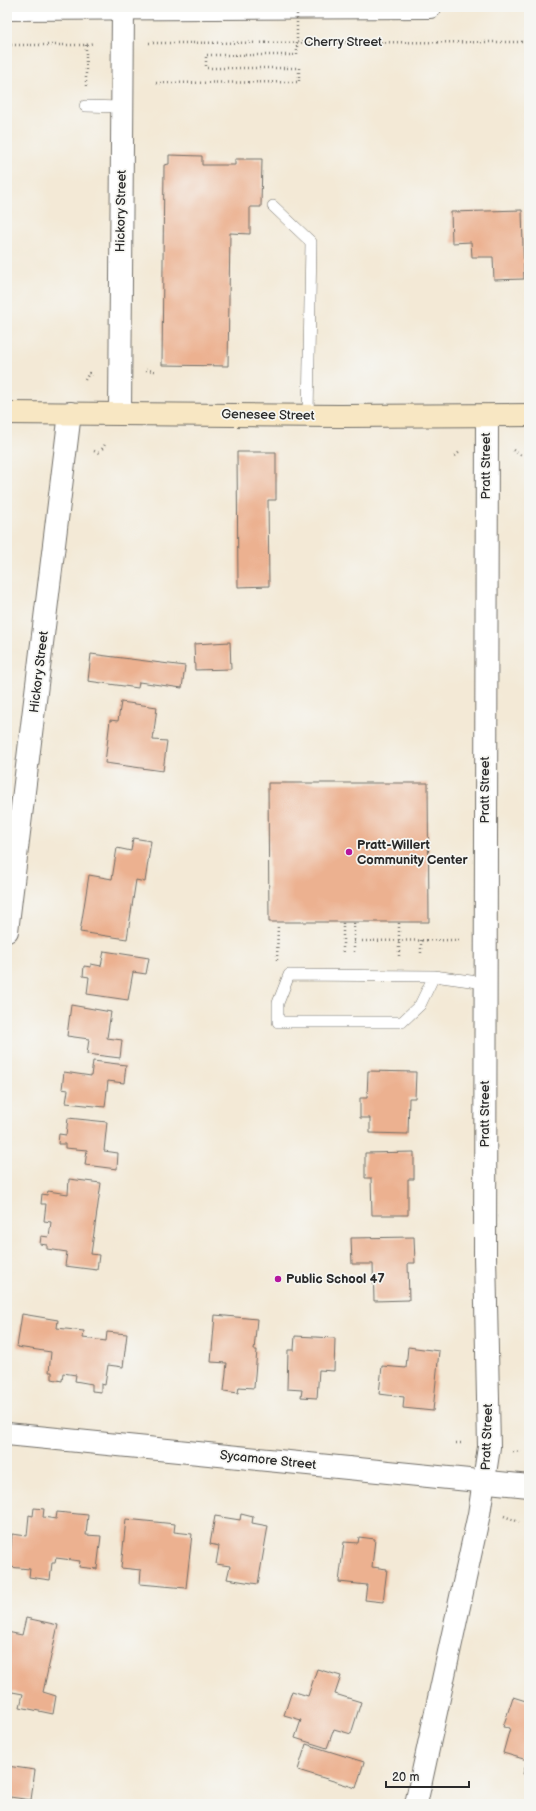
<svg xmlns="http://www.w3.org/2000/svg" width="536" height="1811" viewBox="0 0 536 1811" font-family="'Balsamiq Sans',sans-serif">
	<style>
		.building { fill: #ecb190 }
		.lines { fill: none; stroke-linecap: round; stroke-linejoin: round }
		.service-casing { stroke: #716e67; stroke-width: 12 }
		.minor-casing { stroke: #716e67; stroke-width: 24 }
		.tertiary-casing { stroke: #716e67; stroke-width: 24 }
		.secondary-casing { stroke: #716e67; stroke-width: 24 }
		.path { stroke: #716e67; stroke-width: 2.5; stroke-dasharray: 1 3; stroke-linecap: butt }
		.service { stroke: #fff; stroke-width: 11 }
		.minor { stroke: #fff; stroke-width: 22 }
		.tertiary { stroke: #fff; stroke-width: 22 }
		.secondary { stroke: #f8e7c3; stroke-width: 22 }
		.path-bridge { stroke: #716e67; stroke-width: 2.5; stroke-dasharray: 1 3; stroke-linecap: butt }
		.poi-dot { fill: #b5179e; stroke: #f6f6f2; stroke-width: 1.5 }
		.labels { text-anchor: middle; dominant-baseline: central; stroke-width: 3.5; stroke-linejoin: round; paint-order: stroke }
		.street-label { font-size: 13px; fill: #2b2b2b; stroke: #f6f6f2 }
		.poi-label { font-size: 13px; font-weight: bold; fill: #2b2b2b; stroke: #f6f6f2; text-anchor: start }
	</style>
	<rect width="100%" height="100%" fill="#f6f6f2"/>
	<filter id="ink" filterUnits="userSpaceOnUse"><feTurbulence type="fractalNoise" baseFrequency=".025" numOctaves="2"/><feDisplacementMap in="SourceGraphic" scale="8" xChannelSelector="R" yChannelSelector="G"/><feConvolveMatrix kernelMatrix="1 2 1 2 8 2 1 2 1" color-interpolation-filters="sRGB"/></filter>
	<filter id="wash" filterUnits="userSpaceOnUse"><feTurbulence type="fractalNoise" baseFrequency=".012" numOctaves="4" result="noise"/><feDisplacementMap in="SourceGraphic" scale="16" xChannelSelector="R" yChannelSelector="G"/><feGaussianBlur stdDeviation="0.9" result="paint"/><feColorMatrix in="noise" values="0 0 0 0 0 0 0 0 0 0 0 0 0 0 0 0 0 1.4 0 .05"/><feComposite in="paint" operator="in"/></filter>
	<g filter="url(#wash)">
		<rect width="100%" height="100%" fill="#f3e9d6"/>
		<g id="blocks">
			<g class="building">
				<path d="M169,155L202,156V165H235V159H262L261,207H250V234L230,233L228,366L162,365L164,165L169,164Z"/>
				<path d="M522,210L524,279L494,280L493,257H472L471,242L452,243L451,212Z"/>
				<path d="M237,452H276V500H268L269,586L238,587Z"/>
				<path d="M230,642L231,669L195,670L194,644Z"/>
				<path d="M91,654L185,666L182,688L139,682L138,688L88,681Z"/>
				<path d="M121,702L157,707L153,740L167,741L163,771L105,763L110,720L118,721Z"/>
				<path d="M268,783H428L429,922H269Z"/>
				<path d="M133,838L151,841L145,882L136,880L127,939L80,932L89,875L112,879L117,848L131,851Z"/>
				<path d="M104,951L149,958L146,974L133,972L128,1000L87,994L89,977L83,976L84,966L91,967V964L101,966Z"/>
				<path d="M71,1005L111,1012L107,1038L122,1040L120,1058L87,1054L89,1039L67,1036Z"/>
				<path d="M93,1061L126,1065L124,1083L108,1081L105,1107L66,1103L68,1090L62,1089L64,1072L91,1076Z"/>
				<path d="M368,1071L416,1072L415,1098H409L408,1134L370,1133V1118H360V1098H367Z"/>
				<path d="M68,1118L107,1122L104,1151L118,1153L117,1169L85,1165L87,1150L65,1148V1144H58L59,1134L66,1135Z"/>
				<path d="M414,1152V1179H408V1215H372L371,1178H365V1153Z"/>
				<path d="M69,1179L101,1183L91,1254L99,1255L97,1270L65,1266L67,1252L47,1249V1245L40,1244L41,1236L49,1237L51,1222L44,1221L46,1204H41L42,1194L47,1195L48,1191L68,1194Z"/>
				<path d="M414,1237L415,1263H408L409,1300L374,1301L373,1264H352L351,1238Z"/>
				<path d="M22,1314L58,1320L57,1328L84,1331L83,1338L106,1341L107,1332L127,1334L123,1367L108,1365L105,1385L101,1384V1392L92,1391V1384L75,1381L76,1375L63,1373L62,1381L52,1379V1372H49L51,1352L17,1347Z"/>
				<path d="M215,1315L257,1319L254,1350H257L254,1388L239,1387L238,1393L224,1391L227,1363L211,1362Z"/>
				<path d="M295,1336L335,1338L334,1371L319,1370L317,1398L301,1397L302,1390L287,1389L288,1350H294Z"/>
				<path d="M408,1347L439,1351L433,1411L403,1408L404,1397L379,1394L382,1366L406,1368Z"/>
				<path d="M34,1508L44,1509L43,1517L56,1519L57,1512L88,1515L86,1535L101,1536L97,1569L79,1567L80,1561L56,1558L55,1563H52L50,1580L29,1577L30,1569L9,1567L12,1534L27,1536L29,1515L33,1516Z"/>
				<path d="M241,1514L253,1517L252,1523L268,1526L258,1584L227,1579L230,1566L216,1564L219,1546L210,1544L215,1516L240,1520Z"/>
				<path d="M126,1519L175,1524L174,1532L192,1534L186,1588L140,1584L141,1570L121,1568Z"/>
				<path d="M359,1537L375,1539L372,1567L387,1569L383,1602L365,1600L367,1585L339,1582L344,1542L358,1543Z"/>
				<path d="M26,1618L58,1625L43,1692L56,1696L53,1714L20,1707L23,1694L7,1691V1632L22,1635Z"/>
				<path d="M317,1669L341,1676L335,1694L361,1702L351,1734L334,1729L327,1748L295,1738L301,1720L284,1715L292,1691L308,1696Z"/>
				<path d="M513,1697L529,1702V1776L523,1774L527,1760L503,1753L510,1728L503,1727Z"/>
				<path d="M306,1744L364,1762L356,1788L298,1770Z"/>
				<path d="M7,1766L35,1770L31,1800L10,1797L9,1804H7Z"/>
			</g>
		</g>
	</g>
	<g filter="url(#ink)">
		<use href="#blocks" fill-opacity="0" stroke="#716e67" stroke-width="1"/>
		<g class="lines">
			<g class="service-casing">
				<g id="service">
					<path d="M85,106L122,107"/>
					<path d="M273,206L311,242L308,416"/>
					<path d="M434,976L420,1005L402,1022H278V1003L289,975L434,976L485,983"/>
				</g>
			</g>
			<g class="minor-casing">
				<g id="minor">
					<path d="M120,413L123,9"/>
					<path d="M7,931L70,413"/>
					<path d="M416,1804L479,1514L489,1447L485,1255L487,416"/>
				</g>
			</g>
			<g class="tertiary-casing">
				<g id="tertiary">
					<path d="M7,9L430,7"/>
					<path d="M7,1434L529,1486"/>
				</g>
			</g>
			<g class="secondary-casing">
				<path id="secondary" d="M7,413L339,416L529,415"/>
			</g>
			<g class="path">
				<path d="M149,43L529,42"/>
				<path d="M7,45H86L94,43"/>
				<path d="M156,83L299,82V68H206V55H245"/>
				<path d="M86,86V45"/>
				<path d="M146,370L155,371"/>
				<path d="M85,380L89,373L92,376"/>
				<path d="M102,449L106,443"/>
				<path d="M513,450L521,455"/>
				<path d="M94,451L101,454"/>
				<path d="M455,456L461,451"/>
				<path d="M343,923V955"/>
				<path d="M354,923V955"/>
				<path d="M399,923V956"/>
				<path d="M421,940V956"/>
				<path d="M354,941L460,940"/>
				<path d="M277,960L278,924"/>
				<path d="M456,1443H463"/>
				<path d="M513,1451L521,1452"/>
				<path d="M504,1516L519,1522"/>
			</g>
			<use href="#service" class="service"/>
			<use href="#minor" class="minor"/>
			<use href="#tertiary" class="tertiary"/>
			<use href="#secondary" class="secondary"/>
			<path class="path-bridge" d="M245,55H297V7"/>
		</g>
	</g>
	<g class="poi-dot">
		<circle cx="349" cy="852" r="4"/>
		<circle cx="278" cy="1279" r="4"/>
	</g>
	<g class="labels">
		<g class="street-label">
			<text x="343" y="42">Cherry Street</text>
			<text transform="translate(121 211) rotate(-89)">Hickory Street</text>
			<text transform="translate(268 415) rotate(1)">Genesee Street</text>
			<text transform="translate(486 466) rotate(-90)">Pratt Street</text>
			<text transform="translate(39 672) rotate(-83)">Hickory Street</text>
			<text transform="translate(485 790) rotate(-90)">Pratt Street</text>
			<text transform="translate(485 1114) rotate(-90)">Pratt Street</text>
			<text transform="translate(487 1437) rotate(-88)">Pratt Street</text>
			<text transform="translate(268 1460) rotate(6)">Sycamore Street</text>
		</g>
		<g class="poi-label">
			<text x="357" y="845">Pratt-Willert<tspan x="357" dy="15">Community Center</tspan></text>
			<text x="286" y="1279">Public School 47</text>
		</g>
	</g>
	<rect width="536" height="1811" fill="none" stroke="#f6f6f2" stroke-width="24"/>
	<path d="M386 1781v6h83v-6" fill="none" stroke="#2b2b2b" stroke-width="2"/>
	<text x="392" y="1781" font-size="12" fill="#2b2b2b" stroke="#f6f6f2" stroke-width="3" paint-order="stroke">20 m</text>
</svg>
